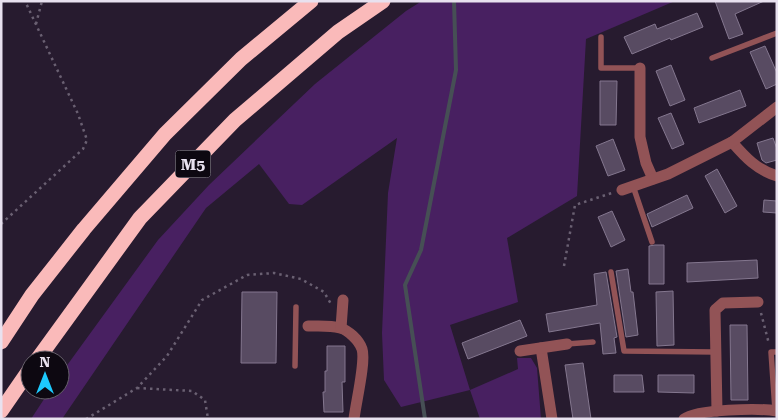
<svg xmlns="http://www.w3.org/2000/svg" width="778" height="420" viewBox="0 0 778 420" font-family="'Roboto Serif',serif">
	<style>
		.green { fill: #482061 }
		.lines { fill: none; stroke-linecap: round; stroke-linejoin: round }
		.stream { stroke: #464f55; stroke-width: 4 }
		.building { fill: #584b62; stroke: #84778f }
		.path { stroke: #6a6072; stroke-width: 2.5; stroke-dasharray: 2.5 4; stroke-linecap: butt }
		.service { stroke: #925356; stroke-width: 5.5 }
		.minor { stroke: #925356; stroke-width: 11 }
		.motorway { stroke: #fababa; stroke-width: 15 }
		.labels { text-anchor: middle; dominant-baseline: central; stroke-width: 4; stroke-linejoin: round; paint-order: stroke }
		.shield { fill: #0d0811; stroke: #a6a0ac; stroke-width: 1 }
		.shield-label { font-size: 16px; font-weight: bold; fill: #e8e1ef }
	</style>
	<rect width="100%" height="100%" fill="#271b2f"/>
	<path class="green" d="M422,1H675L586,39L577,196L507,238L518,302L450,325L470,390L518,369L517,358H531L537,368L541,419H480L470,390L401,407L384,380L382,333L388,193L397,138L302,205L289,204L259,164L206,208L62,419H31L50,390H60V375L158,240L209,185L315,84L406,11Z"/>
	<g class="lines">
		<path class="stream" d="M425,419L405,285L421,250L456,70L454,1"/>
	</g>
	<g class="building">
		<path d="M715,1H764L735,14L743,34L729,39Z"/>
		<path d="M697,13L703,27L671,40L670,38L632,54L624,37L655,24L657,29Z"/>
		<path d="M765,46L777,73V84L766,89L750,52Z"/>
		<path d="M671,65L685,100L670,106L656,71Z"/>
		<path d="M600,81H617L616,125H600Z"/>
		<path d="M740,90L746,106L699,123L694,108Z"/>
		<path d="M671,113L684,144L672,149L658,118Z"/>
		<path d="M773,138L777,149V160L766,163L762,160L757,143Z"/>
		<path d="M613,139L625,170L608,176L596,146Z"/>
		<path d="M717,169L737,206L725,213L705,176Z"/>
		<path d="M687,195L693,208L652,227L647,214Z"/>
		<path d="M764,200L777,201V213L763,212Z"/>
		<path d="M612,211L625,240L611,247L598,217Z"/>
		<path d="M655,245H664V284H649V246Z"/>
		<path d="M757,260L758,278L687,282V263Z"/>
		<path d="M628,269L631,292H633L638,335L626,337L616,271Z"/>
		<path d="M606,272L617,337L614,338L616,353L603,354L600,323L549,332L546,314L597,305L594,274Z"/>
		<path d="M673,291L674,345L657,346L656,292Z"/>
		<path d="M242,292H277L276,363H241Z"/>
		<path d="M520,320L527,336L468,359L462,343Z"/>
		<path d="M730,325H747L748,400H731Z"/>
		<path d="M327,346H345V382H342L343,412H324L323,392H325V371H327Z"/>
		<path d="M583,363L591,419H573L565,365Z"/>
		<path d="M614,375H642L644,392H614Z"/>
		<path d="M658,375H694V393L658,392Z"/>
	</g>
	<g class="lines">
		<g class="path">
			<path d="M36,24L42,1"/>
			<path d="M1,224L83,149L87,140L78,114L25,1"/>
			<path d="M564,266L575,205L612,193"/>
			<path d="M761,313L769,344"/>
			<path d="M137,388L192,391L205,400L208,419"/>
			<path d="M86,419L137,388L167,356L202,300L247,275L274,273L301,279L324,292L331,304"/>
		</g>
		<g class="service">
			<path d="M601,37V68H640"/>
			<path d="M712,58L777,33"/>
			<path d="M633,186L652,242"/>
			<path d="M611,272L624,351L715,352"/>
			<path d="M567,344L593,342"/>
			<path d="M295,366L296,307"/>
			<path d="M775,410L771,352H777"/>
		</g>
		<g class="minor">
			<path d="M640,68V137L646,163L653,179"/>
			<path d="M732,142C745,157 757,170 777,176"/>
			<path d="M622,190L668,174L732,142L777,107"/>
			<path d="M308,326C318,326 330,325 340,328C348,330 359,340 362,349C366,361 356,402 354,419"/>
			<path d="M341,328L343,300"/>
			<path d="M541,348L552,419"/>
			<path d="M520,351L567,344"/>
			<path d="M717,411L715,310L723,303L758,302"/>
			<path d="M684,419C697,409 759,408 777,411"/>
		</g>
		<g class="motorway">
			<path d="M1,342L32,295L84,229L165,134L241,59L311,1"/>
			<path d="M37,360L140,218L235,120L338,32L383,1"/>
			<path d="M1,411L30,369"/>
		</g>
	</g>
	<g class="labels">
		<rect class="shield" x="175.5" y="150.5" width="35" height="27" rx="4"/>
		<g class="shield-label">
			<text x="193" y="164">M5</text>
		</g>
	</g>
	<rect width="778" height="420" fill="none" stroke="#e8e1ef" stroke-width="5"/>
	<g transform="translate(45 375)"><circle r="24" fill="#0d0811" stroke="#655f6a"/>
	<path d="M0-4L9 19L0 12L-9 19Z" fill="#1dc9fd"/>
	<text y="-8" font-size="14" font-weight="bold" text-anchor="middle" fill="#e8e1ef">N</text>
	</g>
</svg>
